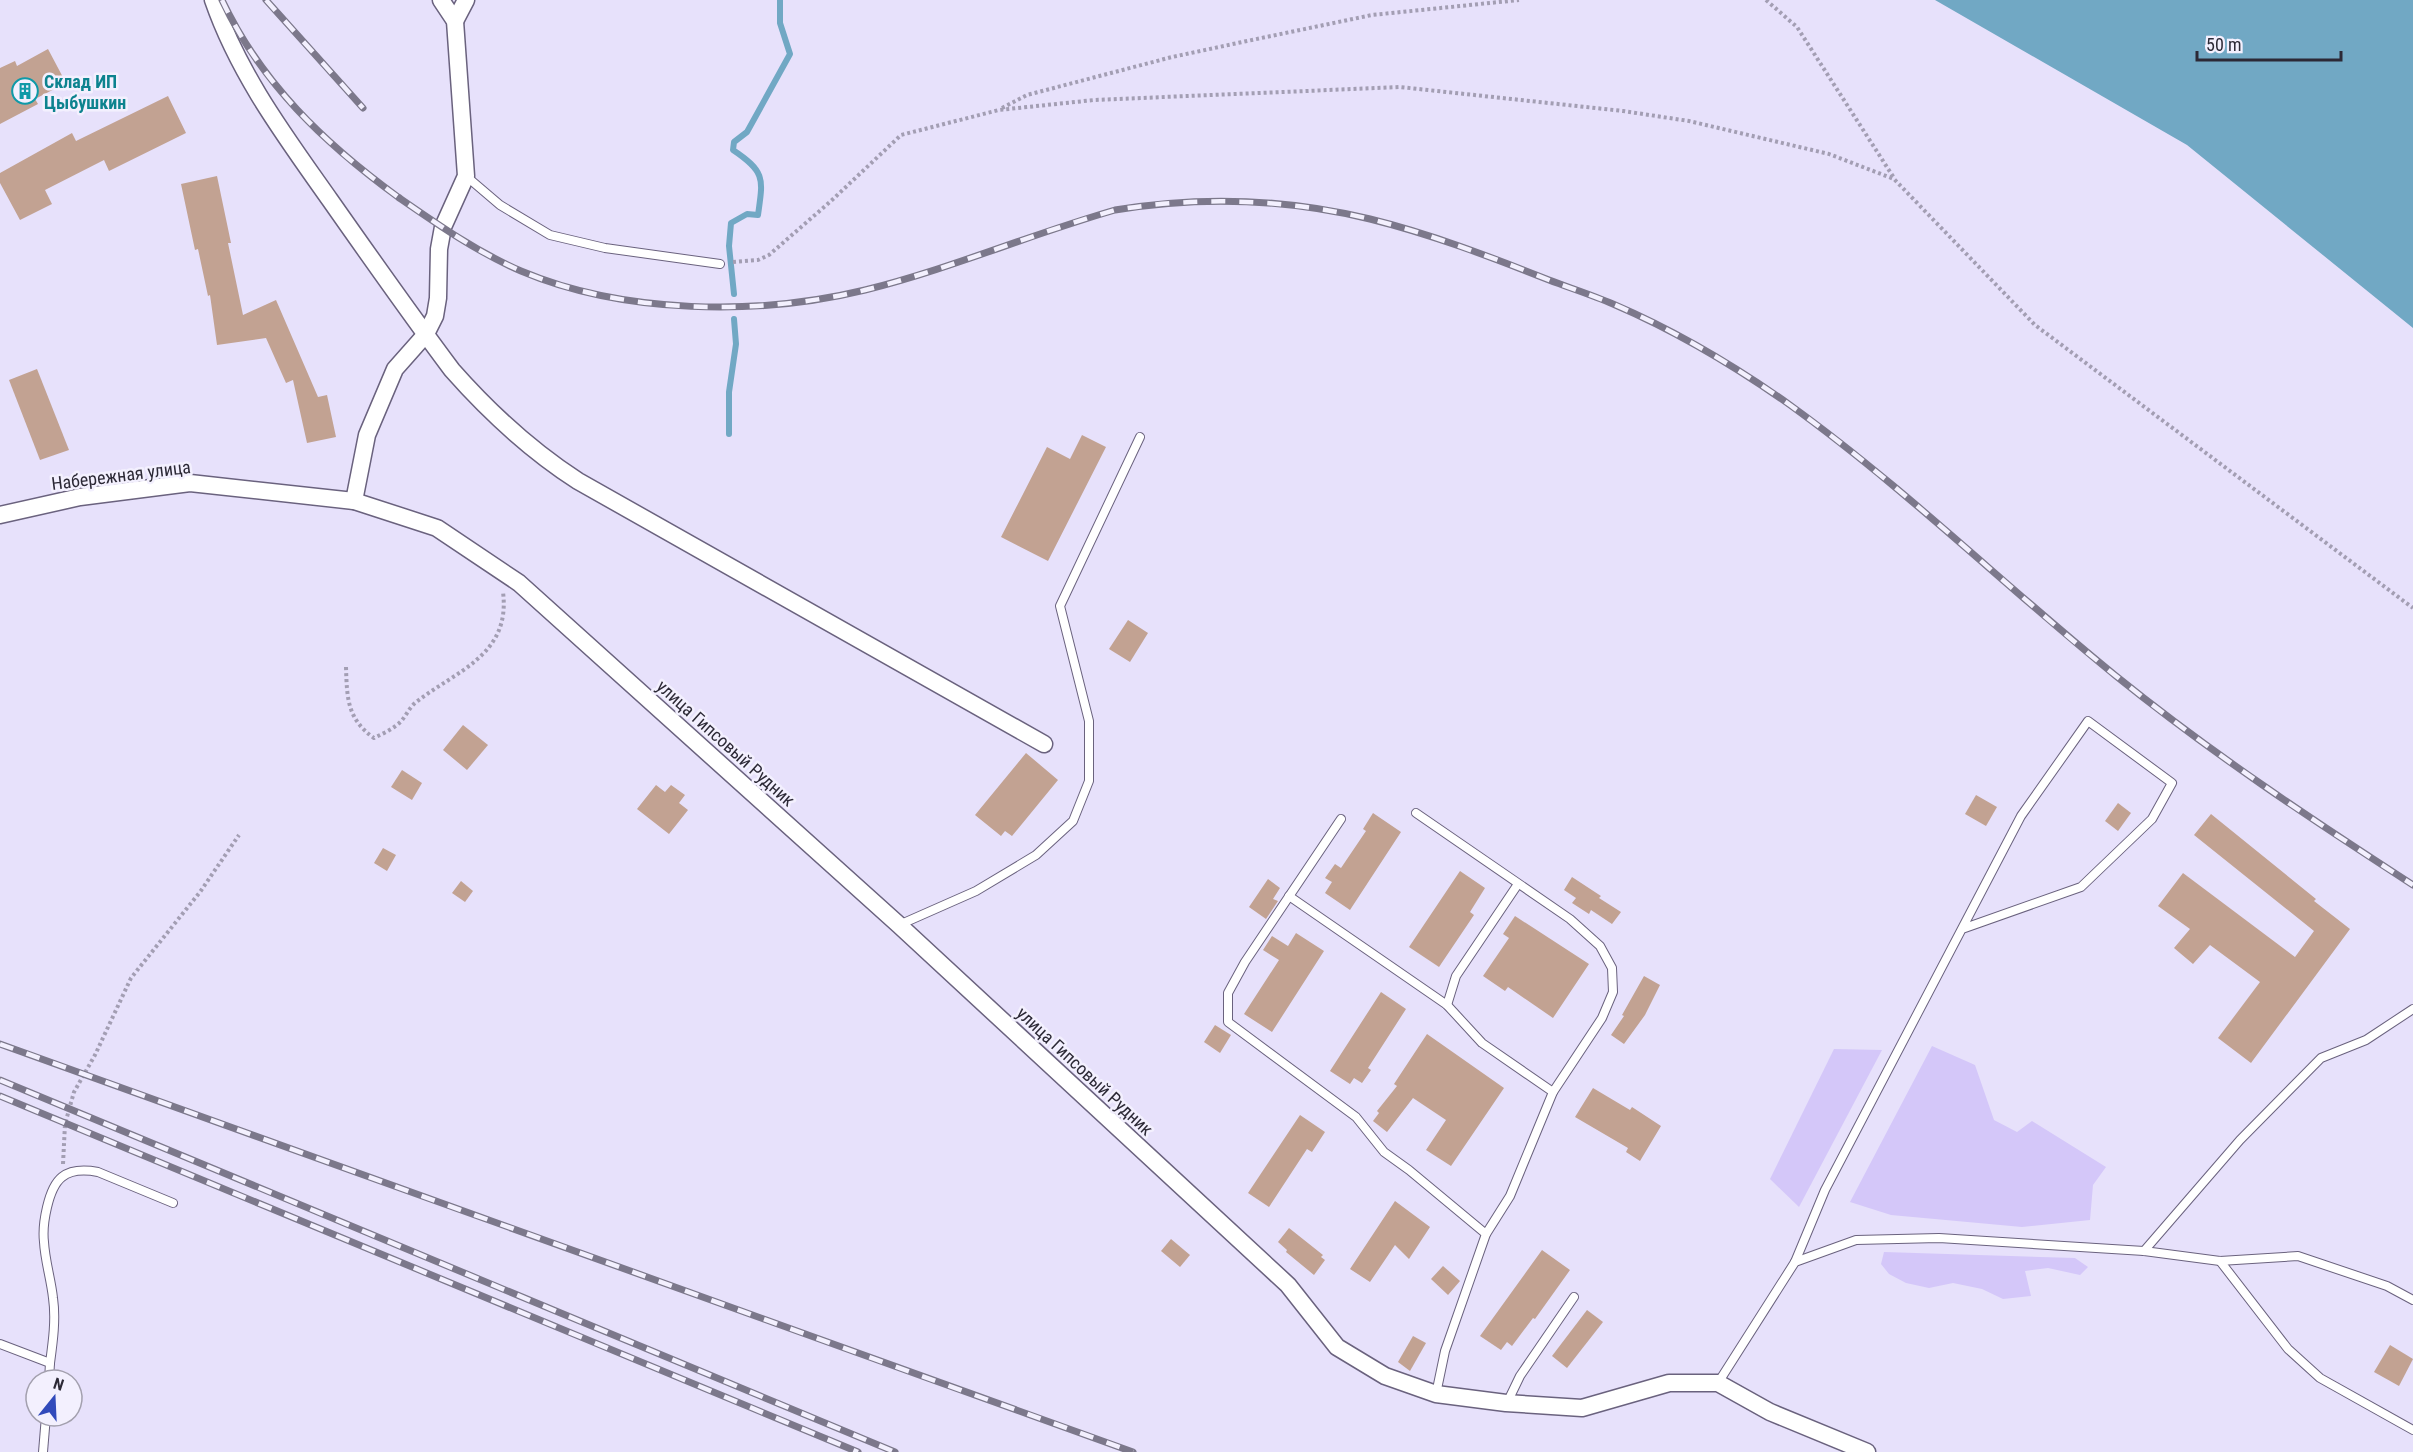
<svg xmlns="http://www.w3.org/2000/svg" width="2413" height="1452" viewBox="0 0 2413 1452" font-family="'Roboto Condensed',sans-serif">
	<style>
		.green { fill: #d4c7f9 }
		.water { fill: #71a8c4 }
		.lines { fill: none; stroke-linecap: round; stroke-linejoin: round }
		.stream { stroke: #71a8c4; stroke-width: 6 }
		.building { fill: #c2a292 }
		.service-casing { stroke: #6a627e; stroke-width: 10 }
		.minor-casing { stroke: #6a627e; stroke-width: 19 }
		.path { stroke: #a39eb3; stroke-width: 4; stroke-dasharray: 3 3; stroke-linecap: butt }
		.service { stroke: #fff; stroke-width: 8 }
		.minor { stroke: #fff; stroke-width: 16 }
		.rail-casing { stroke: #7c788b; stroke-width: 7 }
		.rail { stroke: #f3f0fe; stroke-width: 4.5; stroke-dasharray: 14; stroke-linecap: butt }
		.labels { text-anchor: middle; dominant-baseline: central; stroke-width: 5; stroke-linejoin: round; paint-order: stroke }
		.culture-label { font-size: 18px; font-weight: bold; fill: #0d838f; stroke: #f3f0fe; text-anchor: start }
		.street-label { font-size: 18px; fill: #2c2936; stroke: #f3f0fe }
	</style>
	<rect width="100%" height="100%" fill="#e7e1fb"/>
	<g class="green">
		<path d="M1932,1046L1975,1065L1994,1120L2017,1132L2032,1121L2106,1167L2093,1185L2090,1220L2022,1227L1891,1215L1850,1202Z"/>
		<path d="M1834,1049L1882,1050L1799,1207L1770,1179Z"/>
		<path d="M1884,1252L2075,1258L2088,1267L2080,1275L2048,1268L2025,1271L2031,1296L2003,1299L1982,1289L1953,1283L1929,1288L1906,1283L1889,1274L1881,1264Z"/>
	</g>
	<path class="water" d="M1935,0H2413V328L2187,145Z"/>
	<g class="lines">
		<g class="stream">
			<path d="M734,294L729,246L731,223L747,214L758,215C763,179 766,172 733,150L734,142L747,132L790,54L780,23V0"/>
			<path d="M729,434V392L736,344L734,319"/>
		</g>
	</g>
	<g class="building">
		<path d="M48,49L66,83L35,99L38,104L0,124V68L15,61L17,66Z"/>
		<path d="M168,96L186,133L109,171L104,160L45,190L52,204L20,220L0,183V173L72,133L76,141Z"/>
		<path d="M217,176L231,243H228L243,315L276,300L318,397L327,395L336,437L307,443L293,380L286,383L266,338L217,345L210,295L208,296L198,249L195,250L181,184Z"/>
		<path d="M37,369L69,450L40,460L9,380Z"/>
		<path d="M1082,435L1106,447L1048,561L1001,537L1047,447L1070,459Z"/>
		<path d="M1128,620L1148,633L1130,662L1109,649Z"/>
		<path d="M463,725L488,745L467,770L443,750Z"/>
		<path d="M1026,753L1058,780L1012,836L1005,831L1001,836L975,815Z"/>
		<path d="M402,770L422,783L412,800L391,787Z"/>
		<path d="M656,785L665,792L671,785L685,795L679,803L688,810L669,834L637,809Z"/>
		<path d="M1976,795L1997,807L1986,826L1965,814Z"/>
		<path d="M2118,803L2131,813L2118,831L2105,821Z"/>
		<path d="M1373,813L1401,832L1350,910L1325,893L1332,882L1325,878L1335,864L1341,868L1366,831L1363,829Z"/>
		<path d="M2211,814L2316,899L2314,901L2350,929L2251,1063L2218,1038L2260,982L2210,945L2193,964L2174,948L2190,929L2158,906L2183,873L2295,957L2314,931L2194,835Z"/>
		<path d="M383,848L396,855L387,871L374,863Z"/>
		<path d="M1460,871L1485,888L1470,912L1474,915L1439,967L1409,947Z"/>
		<path d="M1572,877L1601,896L1599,898L1621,912L1612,924L1591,910L1589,914L1572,903L1576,898L1564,890Z"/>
		<path d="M1268,879L1280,888L1273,899L1278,901L1266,919L1249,907Z"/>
		<path d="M461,881L473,891L465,902L452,893Z"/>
		<path d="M1515,916L1589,964L1553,1018L1508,987L1505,991L1483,976L1509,938L1503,934Z"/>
		<path d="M1296,933L1324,951L1272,1032L1244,1014L1279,960L1263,950L1272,936L1288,946Z"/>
		<path d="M1644,976L1660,985L1645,1015L1624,1044L1611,1035L1624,1016L1622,1015Z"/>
		<path d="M1381,992L1406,1009L1368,1068L1371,1070L1362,1083L1354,1078L1350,1084L1330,1071Z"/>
		<path d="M1215,1025L1231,1035L1220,1053L1204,1042Z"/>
		<path d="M1427,1034L1504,1088L1451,1166L1426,1150L1446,1120L1413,1098L1387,1132L1373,1121L1379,1113L1377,1111L1397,1086L1394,1084Z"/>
		<path d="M1593,1088L1630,1110L1632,1107L1661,1126L1640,1161L1626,1152L1628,1148L1575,1117Z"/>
		<path d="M1300,1115L1325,1132L1312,1152L1307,1149L1269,1207L1248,1193Z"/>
		<path d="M1395,1201L1430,1227L1409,1259L1395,1245L1370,1282L1350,1269Z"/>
		<path d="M1289,1228L1323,1255L1321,1257L1325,1260L1314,1275L1286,1252L1287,1250L1278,1242Z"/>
		<path d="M1171,1239L1190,1255L1180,1267L1161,1251Z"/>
		<path d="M1542,1250L1570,1270L1535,1319L1533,1318L1512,1346L1507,1342L1501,1350L1480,1336Z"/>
		<path d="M1443,1266L1460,1281L1448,1295L1431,1279Z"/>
		<path d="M1587,1310L1603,1322L1567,1368L1552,1356Z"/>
		<path d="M1413,1336L1426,1343L1410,1371L1398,1362Z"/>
		<path d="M2390,1345L2413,1359L2399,1386L2374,1372Z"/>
	</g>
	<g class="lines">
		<g class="service-casing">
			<g id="service">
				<path d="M466,176L500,205L550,235L605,248L720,264"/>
				<path d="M1416,813L1570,919L1600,946L1612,968L1613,992L1602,1018L1553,1092L1510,1196L1486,1234L1445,1351L1436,1394"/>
				<path d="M1341,819L1245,962L1228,993V1022L1356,1117L1384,1152L1409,1170L1486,1234"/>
				<path d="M1289,896L1447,1005L1482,1043L1553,1092"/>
				<path d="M899,925L976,891L1036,855L1073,821L1089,781V721L1060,606L1140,437"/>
				<path d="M1447,1005L1456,976L1518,884"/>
				<path d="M2144,1251L2240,1140L2321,1058L2366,1040L2413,1009"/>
				<path d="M2220,1261L2288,1349L2320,1378L2413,1430"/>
				<path d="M1795,1262L1825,1190L2021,816L2088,721L2172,783L2152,819L2081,887L1962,929"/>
				<path d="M0,1344L50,1363L49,1380"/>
				<path d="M50,1363C53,1341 56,1319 53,1298C51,1279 45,1261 44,1242C42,1225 48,1188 62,1177C72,1169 87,1170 98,1172L173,1203"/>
				<path d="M1718,1383L1795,1262L1856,1240L1939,1238L2144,1251L2220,1261L2298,1256L2387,1286L2413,1300"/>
				<path d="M1507,1403L1520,1376L1574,1297"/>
				<path d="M43,1452L46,1416"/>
			</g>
		</g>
		<g class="minor-casing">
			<g id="minor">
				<path d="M213,0C239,75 285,136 330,200C370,257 410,314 452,370C490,413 530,450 578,481L1044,744"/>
				<path d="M455,21L466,0"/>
				<path d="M354,501L367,435L395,369L426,334L435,316L438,298L439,249L443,227L466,176L455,21L441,0"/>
				<path d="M0,515L80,497L190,483L354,501L437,528L519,583L899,925L1288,1285L1337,1347L1385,1376L1436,1394L1506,1403L1582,1408L1669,1383H1718L1770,1412L1867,1452"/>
			</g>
		</g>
		<g class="path">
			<path d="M1766,0L1797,27L1894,178"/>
			<path d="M1002,108L1027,95L1172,57L1247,41L1372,15L1519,0"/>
			<path d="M733,262L758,260L769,255L831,201L901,135L999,110L1094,100L1400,87L1623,111L1689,121L1829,154L1894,179L2035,325L2413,608"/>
			<path d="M346,667C347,698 347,719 374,738C382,734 391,730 398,724C405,719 408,709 415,703C455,671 511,656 503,592"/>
			<path d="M63,1164L65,1124L74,1092L95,1055L131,978L200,892L239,835"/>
		</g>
		<use href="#service" class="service"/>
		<use href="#minor" class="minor"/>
		<g class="rail-casing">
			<g id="rail">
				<path d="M222,0C261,83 324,143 398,197C437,224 477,252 521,271C623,314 758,316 865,290C950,269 1031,234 1115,210C1199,196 1287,199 1370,219C1431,234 1491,257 1549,280C1570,288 1592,295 1613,304C1676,331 1735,366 1790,405C1905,488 2006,587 2116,676C2210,752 2311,819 2413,885"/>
				<path d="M266,0L363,108"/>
				<path d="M0,1044L1133,1452"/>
				<path d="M0,1080L895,1452"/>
				<path d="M0,1096L858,1452"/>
			</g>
		</g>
		<use href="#rail" class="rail"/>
	</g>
	<defs>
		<g id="building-ring" transform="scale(1.35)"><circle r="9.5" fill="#f3f0fe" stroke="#0f9aa8" stroke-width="1.5"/><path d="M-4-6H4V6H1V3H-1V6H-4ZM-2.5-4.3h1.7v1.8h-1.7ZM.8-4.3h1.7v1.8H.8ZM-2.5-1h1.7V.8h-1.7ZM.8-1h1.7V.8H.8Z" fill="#0f9aa8"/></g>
	</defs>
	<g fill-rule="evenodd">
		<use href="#building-ring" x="25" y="91"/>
	</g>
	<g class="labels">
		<g class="culture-label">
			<text x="44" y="81">Склад ИП<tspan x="44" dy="21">Цыбушкин</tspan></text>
		</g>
		<g class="street-label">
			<text transform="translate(121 475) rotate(-7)">Набережная улица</text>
			<text transform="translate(726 743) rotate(42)">улица Гипсовый Рудник</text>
			<text transform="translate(1085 1071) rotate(43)">улица Гипсовый Рудник</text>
		</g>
	</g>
	<g transform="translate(54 1398) rotate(18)"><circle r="28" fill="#f3f0fe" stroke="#a3a0ae" stroke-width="1.5"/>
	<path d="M0-4.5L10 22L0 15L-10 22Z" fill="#314abb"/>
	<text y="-9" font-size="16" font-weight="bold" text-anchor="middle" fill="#2c2936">N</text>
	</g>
	<path d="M2197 51v9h144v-9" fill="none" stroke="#2c2936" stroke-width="3"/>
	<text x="2206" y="51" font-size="18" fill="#2c2936" stroke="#f3f0fe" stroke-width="4.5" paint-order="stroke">50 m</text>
</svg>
